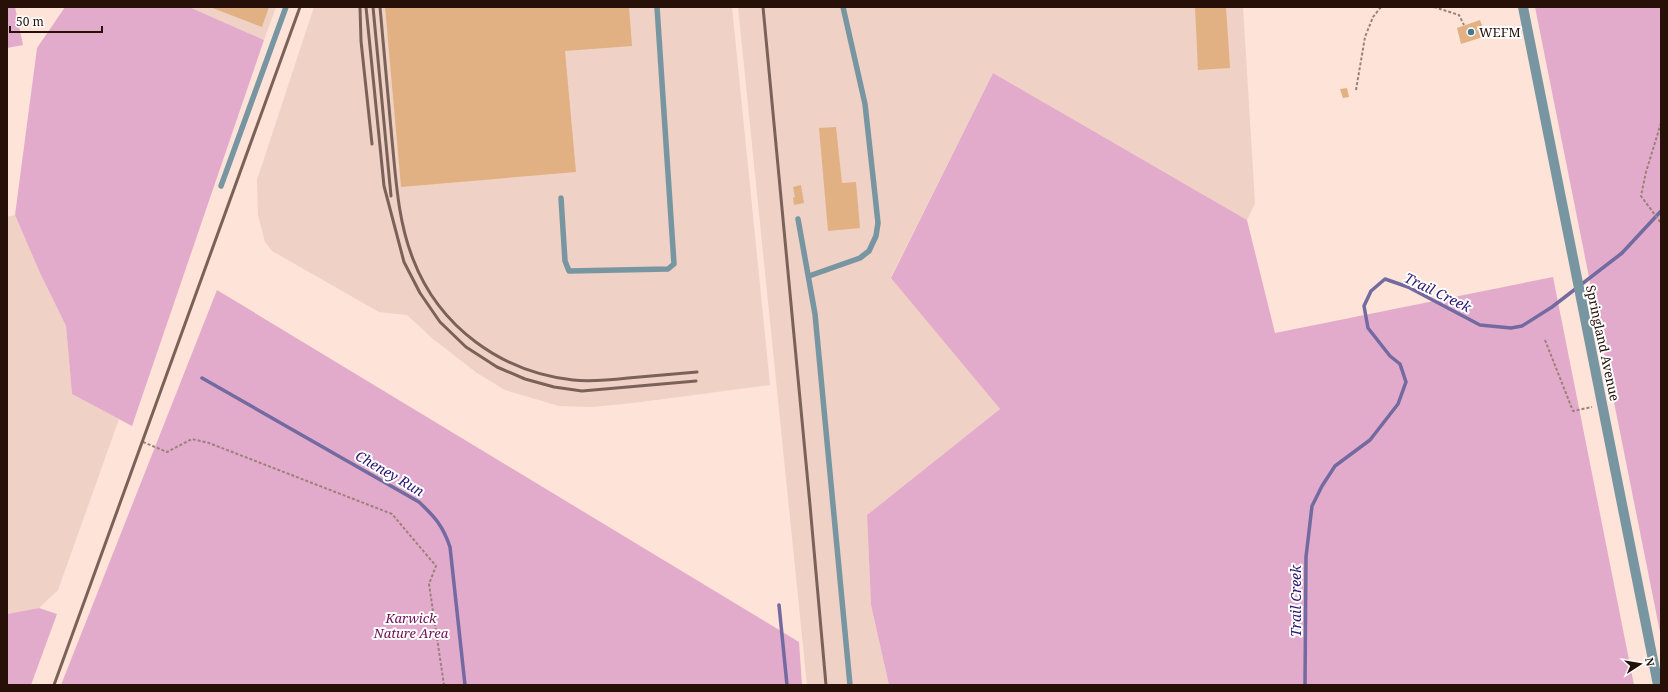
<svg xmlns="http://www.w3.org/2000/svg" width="1668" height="692" viewBox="0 0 1668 692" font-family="'Noto Serif',serif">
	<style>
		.built { fill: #efd1c5 }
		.green { fill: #e3abcb }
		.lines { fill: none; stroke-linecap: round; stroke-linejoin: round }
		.stream { stroke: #726aa0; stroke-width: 3.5 }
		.building { fill: #e2b183 }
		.path { stroke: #9b8278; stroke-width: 2; stroke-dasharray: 3 2; stroke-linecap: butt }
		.service { stroke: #7896a1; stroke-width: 5.5 }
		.tertiary { stroke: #7896a1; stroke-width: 10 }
		.rail { stroke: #7a6258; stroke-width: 3 }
		.poi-dot { fill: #3c7a90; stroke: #fff; stroke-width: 1.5 }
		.labels { text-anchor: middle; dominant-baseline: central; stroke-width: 4; stroke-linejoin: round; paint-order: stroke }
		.poi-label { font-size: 13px; fill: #271007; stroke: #fff; text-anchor: start }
		.street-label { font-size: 13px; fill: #271007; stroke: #fff }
		.park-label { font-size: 13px; font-style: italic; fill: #700c53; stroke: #fff }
		.water-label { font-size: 14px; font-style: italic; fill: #2c1775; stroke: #fff }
	</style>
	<rect width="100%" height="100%" fill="#fee3d8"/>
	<g class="built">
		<path d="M189,7H276L264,40Z"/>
		<path d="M314,7H732L770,385L633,403L592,407L559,406L505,390L477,373L433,339L407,315L379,312L272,251L265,242L258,215L257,180Z"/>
		<path d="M738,7H1243L1255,203L1247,220L993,73L891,277L1000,409L867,515L871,605L889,685H807Z"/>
		<path d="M15,215L40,273L66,326L72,394L119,419L58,590L39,608L7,614V217Z"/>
	</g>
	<g class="green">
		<path d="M7,7H15L23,45L7,48Z"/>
		<path d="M65,7H189L264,40L132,426L72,394L66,326L40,273L15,215L37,48Z"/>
		<path d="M1535,7H1661V637Z"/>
		<path d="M993,73L1247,220L1275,333L1553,277L1634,685H889L871,605L867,515L1000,409L891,278Z"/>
		<path d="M217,290L799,642L802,685H61Z"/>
		<path d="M39,608L57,614L31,685H7V614Z"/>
	</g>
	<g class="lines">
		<g class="stream">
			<path d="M202,378L419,502C435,517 443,526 450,547L465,685"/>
			<path d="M779,605L787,685"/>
			<path d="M1305,685L1306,557L1312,506L1322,486L1335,466L1370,440L1398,404L1406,382L1400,364L1390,356L1368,328L1364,306L1371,291L1385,279L1408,287L1480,325L1511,328L1522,326L1552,307L1622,253L1661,211"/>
		</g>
	</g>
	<g class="building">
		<path d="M210,7H269L262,27Z"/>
		<path d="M385,7H629L632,46L565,51L576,172L401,187Z"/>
		<path d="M1195,7H1226L1230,68L1198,70Z"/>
		<path d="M1480,20L1486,36L1461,44L1457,28Z"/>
		<path d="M1347,88L1349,97L1343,98L1340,89Z"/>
		<path d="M836,127L842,183L856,182L860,228L828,231L819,128Z"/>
		<path d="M801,185L804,203L794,205L793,198L795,197L793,187Z"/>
	</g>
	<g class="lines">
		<g class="path">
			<path d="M1434,7L1459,15L1464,25"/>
			<path d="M1356,90L1365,37L1373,17L1381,7"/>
			<path d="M1661,123L1646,172L1641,196L1661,223"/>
			<path d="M1545,340L1573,411L1592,407"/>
			<path d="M143,442L167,452L192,439L209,443L392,514L436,566L429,584L444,685"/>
		</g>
		<g class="service">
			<path d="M221,186L286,7"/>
			<path d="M561,198L565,261L569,271L668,269L674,264L657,7"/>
			<path d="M798,219L815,314L850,685"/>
			<path d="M809,276L860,258L869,251L876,236L878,223L875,195L865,104L843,7"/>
		</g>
		<path class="tertiary" d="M1523,7L1658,685"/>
		<g class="rail">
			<path d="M360,7L361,41L372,144"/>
			<path d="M366,7L384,186L404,262L420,293L440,322L466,347L497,367L525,379L554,387L582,391L696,381"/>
			<path d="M373,7L391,196"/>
			<path d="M380,7C384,51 388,95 392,140C396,180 398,221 413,259C439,327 501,372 573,380C591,382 610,380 628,378C651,376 674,374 697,372"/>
			<path d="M763,7L810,505L826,685"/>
			<path d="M54,685L300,7"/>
		</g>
	</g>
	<circle class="poi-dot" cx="1471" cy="32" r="4"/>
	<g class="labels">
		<g class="poi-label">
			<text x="1479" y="32">WEFM</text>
		</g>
		<g class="street-label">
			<text transform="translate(1603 343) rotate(78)">Springland Avenue</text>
		</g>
		<g class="park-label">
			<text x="411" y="618">Karwick<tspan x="411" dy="15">Nature Area</tspan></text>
		</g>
		<g class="water-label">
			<text transform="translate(1438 292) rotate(26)">Trail Creek</text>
			<text transform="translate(390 473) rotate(30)">Cheney Run</text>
			<text transform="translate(1295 601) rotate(-90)">Trail Creek</text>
		</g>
	</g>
	<rect width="1668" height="692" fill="none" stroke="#271007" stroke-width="16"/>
	<g transform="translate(1640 664) rotate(78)" stroke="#ffffff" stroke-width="3" paint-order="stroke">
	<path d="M0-3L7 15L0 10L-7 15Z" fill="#271007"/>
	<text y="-6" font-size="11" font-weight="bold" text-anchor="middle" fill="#271007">N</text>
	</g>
	<path d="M10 26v6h92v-6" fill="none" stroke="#271007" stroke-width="2"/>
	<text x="16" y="26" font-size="12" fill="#271007" stroke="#ffffff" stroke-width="3" paint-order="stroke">50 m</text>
</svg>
